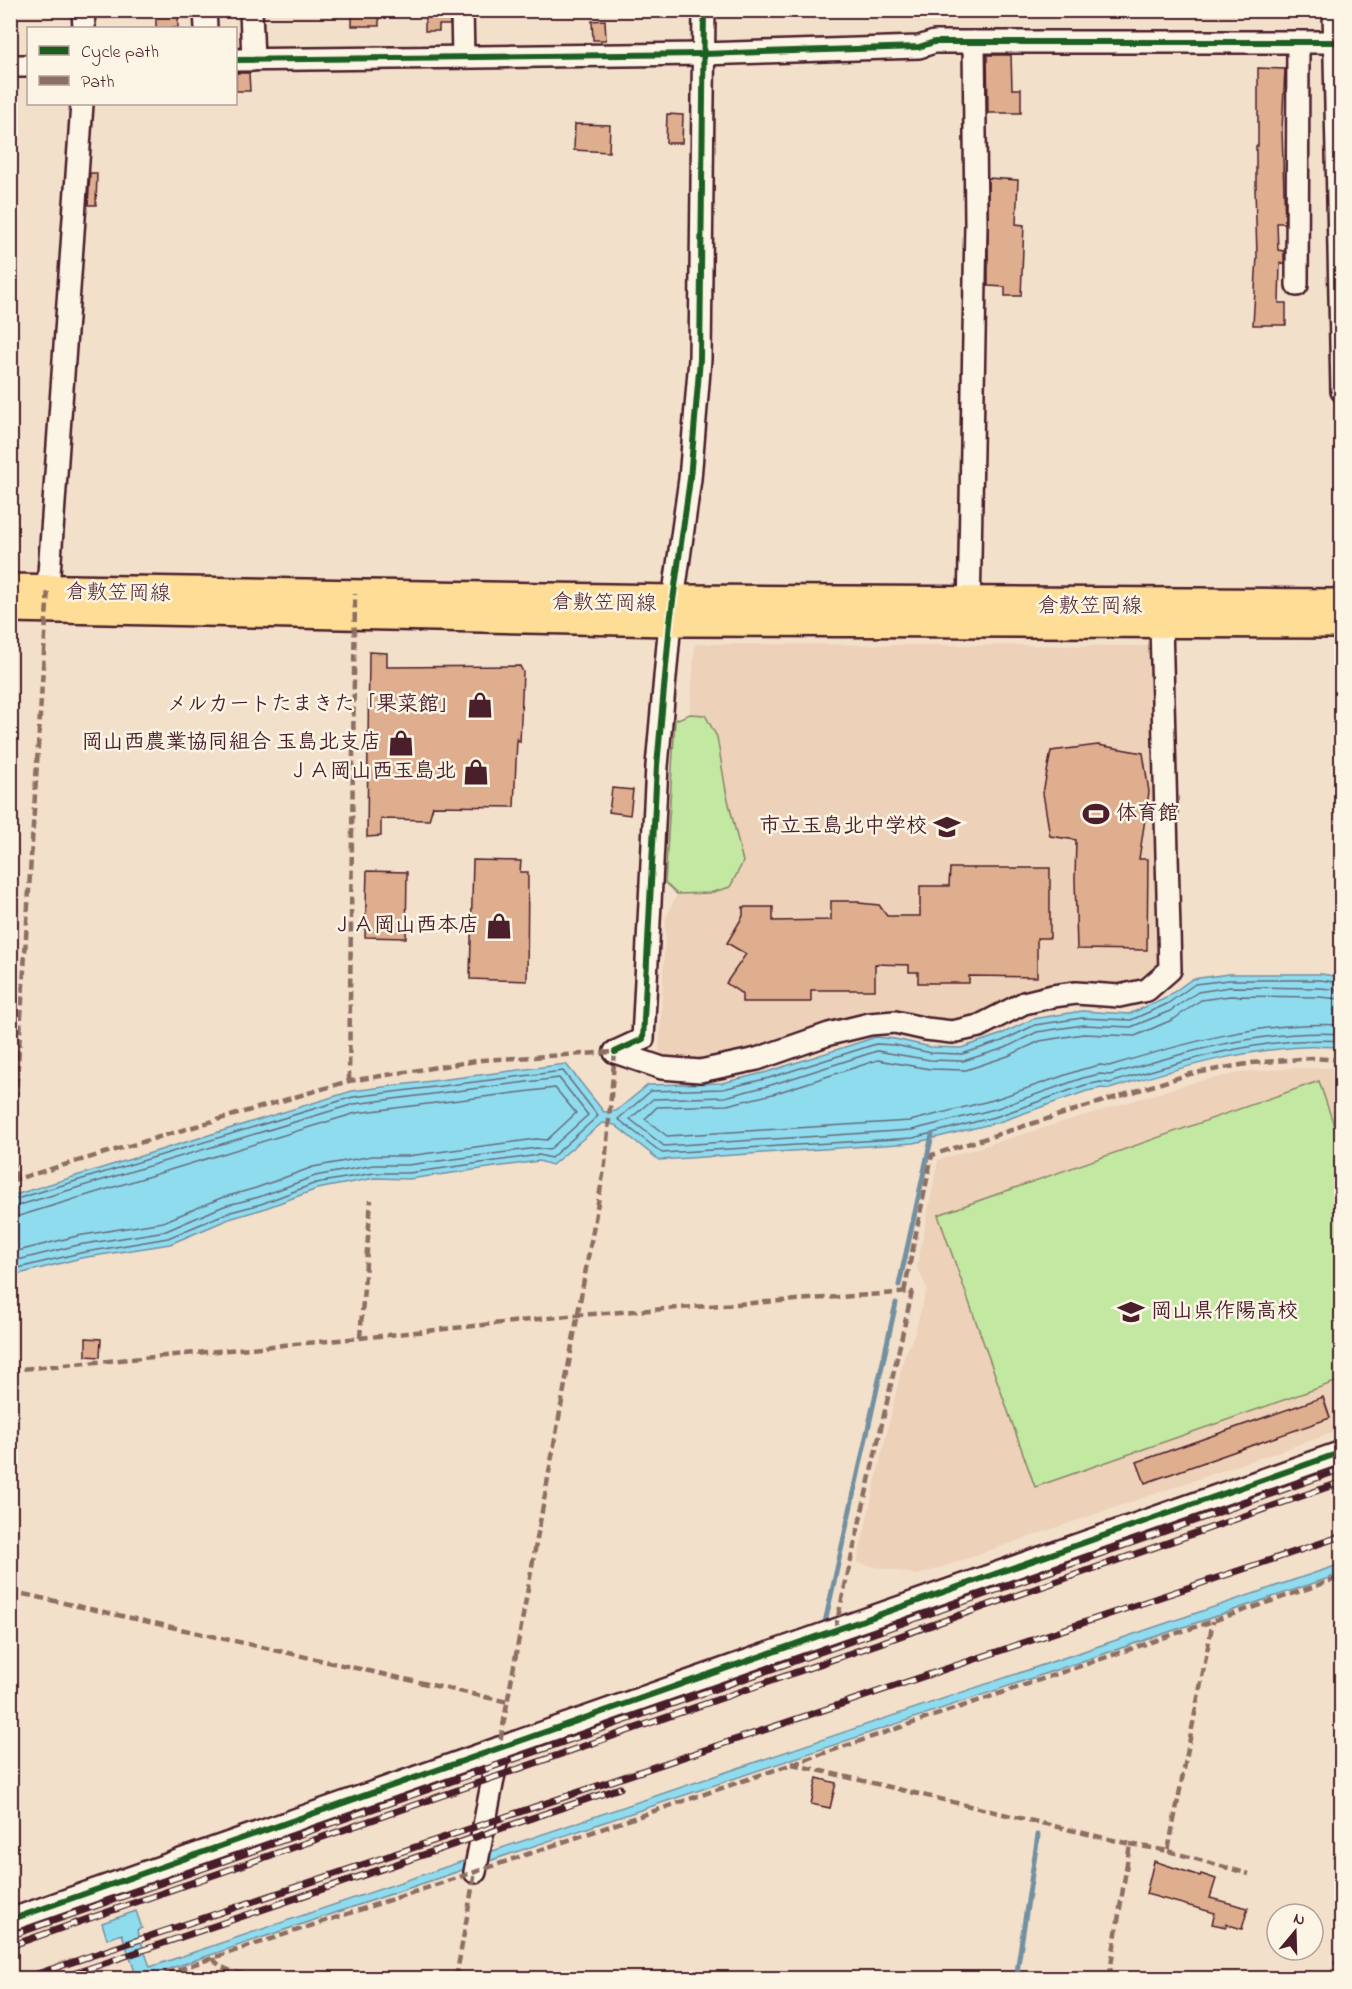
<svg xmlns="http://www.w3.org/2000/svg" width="1352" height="1989" viewBox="0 0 1352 1989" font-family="'Indie Flower','Klee One',sans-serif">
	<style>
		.built { fill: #edd1b9 }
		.green { fill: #c2e8a2; stroke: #868466; stroke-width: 1.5 }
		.water { fill: #8fdcef; stroke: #7390a1; stroke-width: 1.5 }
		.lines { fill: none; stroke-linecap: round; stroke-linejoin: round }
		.shore { stroke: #666b79; stroke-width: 1.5 }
		.stream { stroke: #7390a1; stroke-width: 5 }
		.building { fill: #deae8f; stroke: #4a1f2b; stroke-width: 1.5 }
		.minor-casing { stroke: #4a1f2b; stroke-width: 26 }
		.major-casing { stroke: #4a1f2b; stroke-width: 32 }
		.minor { stroke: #fcf5e5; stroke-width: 21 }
		.major { stroke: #fedd96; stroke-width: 27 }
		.rail-casing { stroke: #4a1f2b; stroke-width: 7 }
		.rail { stroke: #fcf5e5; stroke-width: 4.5; stroke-dasharray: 14; stroke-linecap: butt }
		.quiet { stroke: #8d6e63; stroke-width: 4.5; stroke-dasharray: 9 4.5; stroke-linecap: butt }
		.cycleway-casing { stroke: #fcf5e5; stroke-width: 10 }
		.cycleway { stroke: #1b5e20; stroke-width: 6 }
		.labels { text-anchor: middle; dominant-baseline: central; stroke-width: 5; stroke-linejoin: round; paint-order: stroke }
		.street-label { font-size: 21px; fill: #4a1f2b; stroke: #fcf5e5 }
		.poi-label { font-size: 21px; font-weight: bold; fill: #4a1f2b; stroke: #fcf5e5; text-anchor: end }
	</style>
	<rect width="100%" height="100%" fill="#f3e0cb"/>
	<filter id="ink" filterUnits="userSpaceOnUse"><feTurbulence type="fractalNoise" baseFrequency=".0167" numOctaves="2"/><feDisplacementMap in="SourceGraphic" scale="12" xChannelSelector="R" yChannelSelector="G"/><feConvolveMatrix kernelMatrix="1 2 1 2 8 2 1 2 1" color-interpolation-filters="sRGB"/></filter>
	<g filter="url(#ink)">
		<g class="built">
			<path d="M695,644L1155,646L1164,964L1146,982L965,1023L780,1044L679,1063L659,1056L666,917L677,894L710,893L726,791L717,737L705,715L690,714Z"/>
			<path d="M1296,1068H1341V1430L918,1575L857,1563L904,1357L914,1335L927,1288L917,1267L938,1160L1195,1082L1245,1072Z"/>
		</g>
		<g class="green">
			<path d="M690,714L705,715L717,737L726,791L743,862L730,887L710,893L677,894L665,883L675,720Z"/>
			<path d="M1319,1081L1341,1146V1380L1035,1487L938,1215Z"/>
		</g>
		<g class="water">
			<path d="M1229,974H1321L1341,977V1047C1261,1043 1185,1066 1109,1089L1102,1088L1087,1091L999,1122L914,1143L659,1160L615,1125L602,1123L552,1165L539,1161L409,1179L375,1178L317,1189L263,1209L229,1219L170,1244L81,1258L11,1276V1196L352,1091L566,1064L604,1112L616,1111L648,1085L722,1083L767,1072L876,1037L895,1039L931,1047L961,1048L999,1035L1033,1019L1082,1011L1129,1014L1164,999L1192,979Z"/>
			<path d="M1341,1564V1574L142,1978H115L135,1972L122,1934L107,1939L102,1923L136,1911L142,1928L137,1930L150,1967Z"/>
		</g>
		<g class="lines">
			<g class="shore">
				<path d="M1342,983L1320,980H1229L1195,984L1167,1004L1131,1020L1082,1018L1035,1025L1002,1041L962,1054L931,1053L895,1045L876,1044L769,1078L723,1089L651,1091L618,1119L662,1153L913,1138L998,1116L1085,1085L1101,1082L1110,1083C1185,1060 1262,1036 1342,1041"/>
				<path d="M1342,990L1320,988L1230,987L1198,992L1170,1011L1131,1027L1083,1025L1037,1032L1005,1048L963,1061L930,1060L877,1051L771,1085L725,1097L653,1099L630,1119L664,1146L912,1130L995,1109L1083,1078L1100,1074L1110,1075C1185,1052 1261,1029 1342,1034"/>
				<path d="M1342,999L1319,997L1230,996L1201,1000L1174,1019L1135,1036L1083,1034L1040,1041L1008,1056L966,1070L930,1069L878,1060L773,1094L727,1105L657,1107L645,1119L667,1136L910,1121L993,1100L1080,1070L1100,1065L1109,1066C1185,1043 1261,1021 1342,1025"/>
				<path d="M10,1201L353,1097L563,1071L598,1116L551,1158L539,1155L409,1173H374L316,1183L261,1204L227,1213L168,1238L80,1253L10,1270"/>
				<path d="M10,1208L354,1104L559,1078L588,1115L549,1150L537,1148L408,1165H374L315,1176L259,1197L224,1206L166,1231L78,1245L10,1262"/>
				<path d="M10,1217L19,1216L356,1113L555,1088L576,1113L547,1140L536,1139L408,1156H372L313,1167L256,1188L221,1198L163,1222L77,1236L10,1253"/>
			</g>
			<g class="stream">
				<path d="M899,1285L932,1135"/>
				<path d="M824,1627L896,1303"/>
				<path d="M1016,1978L1038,1835"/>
			</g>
		</g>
		<g class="building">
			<rect x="156" y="10" width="22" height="18"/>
			<rect x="352" y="10" width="27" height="16"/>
			<path d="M425,10H449L450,25H439V31H425Z"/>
			<path d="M605,20L606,40H593L592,21Z"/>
			<path d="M987,55H1011L1012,89H1021V113H988Z"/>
			<path d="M1258,68L1285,69L1282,130L1285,223H1277L1278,250L1284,251V264L1280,263L1279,303H1286V325H1253L1257,256L1255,188H1256V146H1258Z"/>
			<path d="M236,73H249L250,91H236Z"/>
			<path d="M667,114L683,115L682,143H666Z"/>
			<path d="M575,124L610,125L609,152L574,150Z"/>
			<path d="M90,173H97L96,205H88Z"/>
			<path d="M988,178L1018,180L1016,224L1024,225L1021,296H1005V287L988,286Z"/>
			<path d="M369,652L387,653V667L520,666L523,672L520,742L517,739L514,807L433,806L429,820L381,819V836L367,837Z"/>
			<path d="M1098,745L1143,753L1149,792L1139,859H1148L1147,950L1077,949L1075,879L1076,840L1050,836L1043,793L1051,751Z"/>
			<path d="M612,788L633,790L630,815L609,812Z"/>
			<path d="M473,860L521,861L520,872H528L527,981L470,979Z"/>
			<path d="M950,868H1050V938H1037V977L969,976V983H918V972H909V965L875,964V990H811V1002H742V994L726,983L746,954L727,943L743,916V907H773V921L831,920V901H859V903L879,905L887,916H920V886H949Z"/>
			<path d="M367,871L407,872L406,938L365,937Z"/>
			<path d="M86,1338L101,1339L100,1357L86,1356Z"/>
			<path d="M1323,1397L1330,1418L1145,1483L1137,1462Z"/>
			<path d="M817,1778L836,1783L830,1808L811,1804Z"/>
			<path d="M1154,1861L1200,1876L1201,1874L1216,1879L1210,1898L1248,1908L1242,1929L1226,1924V1927L1212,1924L1215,1913L1146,1894Z"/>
		</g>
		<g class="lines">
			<g class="minor-casing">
				<g id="minor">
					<path d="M83,10L84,28"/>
					<path d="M205,10L206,28"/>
					<path d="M251,10L253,60"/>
					<path d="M462,10L463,57"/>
					<path d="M1334,10L1342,391"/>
					<path d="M236,60L703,54L919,47L934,42H1342"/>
					<path d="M10,66H28"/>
					<path d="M1297,285L1298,42"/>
					<path d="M48,588L82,104"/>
					<path d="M969,614L976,224L974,42"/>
					<path d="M615,1052L643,1039L657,766L670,622L690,479L700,359L704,10"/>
					<path d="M615,1052L662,1068L700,1071L757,1059L829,1034L870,1024L895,1022L926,1029L952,1032L979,1026L1024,1003L1053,996L1076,993L1119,996L1147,990L1170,970L1161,624L1165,610"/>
					<path d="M475,1872L499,1748"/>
					<path d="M10,1920L1342,1452"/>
				</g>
			</g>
			<g class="major-casing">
				<g id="major">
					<path d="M10,588L674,599L1342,603"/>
					<path d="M10,608L670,622L1342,624"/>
				</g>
			</g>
			<use href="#minor" class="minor"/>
			<use href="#major" class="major"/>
			<g class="rail-casing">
				<g id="rail">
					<path d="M10,1936L1342,1469"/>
					<path d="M10,1946L1342,1482"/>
					<path d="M25,1978L1342,1536"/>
					<path d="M61,1978L620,1788"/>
				</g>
			</g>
			<use href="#rail" class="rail"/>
			<g class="quiet">
				<path d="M349,1081L355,594"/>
				<path d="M17,1180L12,1160L48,588"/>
				<path d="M10,1181L349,1081L482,1060L615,1052L605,1164L499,1748"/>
				<path d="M904,1292L932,1155L1190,1074L1252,1063L1312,1058L1342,1060"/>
				<path d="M360,1338L371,1200"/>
				<path d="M10,1370L360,1338L577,1315L912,1292L835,1630"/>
				<path d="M10,1591L508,1702"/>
				<path d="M792,1764L1130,1844L1109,1978"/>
				<path d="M1130,1844L1168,1851L1213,1621"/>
				<path d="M1168,1851L1249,1874"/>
				<path d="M213,1958C221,1973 248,1974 263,1978"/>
				<path d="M152,1978L475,1872L1342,1577"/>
				<path d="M456,1978L475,1872"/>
				<path d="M1331,1978L1342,1944"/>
			</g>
			<g class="cycleway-casing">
				<g id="cycleway">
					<path d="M236,60L703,54L919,47L934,42H1342"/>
					<path d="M615,1052L643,1039L657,766L670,622L690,479L700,359L704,10"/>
					<path d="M10,1920L1342,1452"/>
				</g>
			</g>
			<use href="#cycleway" class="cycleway"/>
		</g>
	</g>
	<defs>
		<g id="shop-bare" transform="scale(2.07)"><path d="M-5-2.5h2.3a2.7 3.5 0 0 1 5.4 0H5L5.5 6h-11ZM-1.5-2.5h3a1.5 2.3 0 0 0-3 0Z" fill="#4a1f2b" stroke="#fcf5e5" stroke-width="2.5" paint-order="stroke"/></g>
		<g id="stadium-bare" transform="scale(2.07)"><path d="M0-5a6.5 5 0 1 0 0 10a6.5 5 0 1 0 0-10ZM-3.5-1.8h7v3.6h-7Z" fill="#4a1f2b" stroke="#fcf5e5" stroke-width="2.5" paint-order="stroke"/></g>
		<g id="school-bare" transform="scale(2.07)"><path d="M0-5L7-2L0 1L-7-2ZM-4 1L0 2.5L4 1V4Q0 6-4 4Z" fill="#4a1f2b" stroke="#fcf5e5" stroke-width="2.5" paint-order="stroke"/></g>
	</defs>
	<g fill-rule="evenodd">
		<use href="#shop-bare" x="480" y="705"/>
		<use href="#shop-bare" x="401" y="743"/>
		<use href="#shop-bare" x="476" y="772"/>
		<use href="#stadium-bare" x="1096" y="814"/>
		<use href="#school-bare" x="947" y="827"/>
		<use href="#shop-bare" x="499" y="926"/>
		<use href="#school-bare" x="1131" y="1312"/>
	</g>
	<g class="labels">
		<g class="street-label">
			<text transform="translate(118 594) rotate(1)">倉敷笠岡線</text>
			<text transform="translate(604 604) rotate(1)">倉敷笠岡線</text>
			<text x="1090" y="607">倉敷笠岡線</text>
		</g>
		<g class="poi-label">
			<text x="460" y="705">メルカートたまきた「果菜館」</text>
			<text x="381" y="743">岡山西農業協同組合 玉島北支店</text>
			<text x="456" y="772">ＪＡ岡山西玉島北</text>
			<text x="1116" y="814" text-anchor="start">体育館</text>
			<text x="927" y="827">市立玉島北中学校</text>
			<text x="479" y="926">ＪＡ岡山西本店</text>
			<text x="1151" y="1312" text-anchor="start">岡山県作陽高校</text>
		</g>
	</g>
	<rect width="1352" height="1989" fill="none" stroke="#fcf5e5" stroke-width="36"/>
	<rect x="18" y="18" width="1316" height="1953" fill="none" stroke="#4a1f2b" stroke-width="2" filter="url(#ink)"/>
	<rect x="27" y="27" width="210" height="78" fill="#fcf5e5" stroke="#b59f9b" stroke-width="1.5"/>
	<rect x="39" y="46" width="30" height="9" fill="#1b5e20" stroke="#b59f9b" stroke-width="1.5"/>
	<text x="81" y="57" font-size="18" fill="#4a1f2b">Cycle path</text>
	<rect x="39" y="76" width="30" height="9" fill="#8d6e63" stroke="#b59f9b" stroke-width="1.5"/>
	<text x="81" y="87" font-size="18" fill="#4a1f2b">Path</text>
	<g transform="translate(1295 1932) rotate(19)"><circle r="28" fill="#fcf5e5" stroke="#b59f9b" stroke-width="1.5"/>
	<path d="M0-4.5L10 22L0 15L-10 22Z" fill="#4a1f2b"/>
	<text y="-9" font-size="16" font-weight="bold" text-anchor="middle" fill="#4a1f2b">N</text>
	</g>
</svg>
